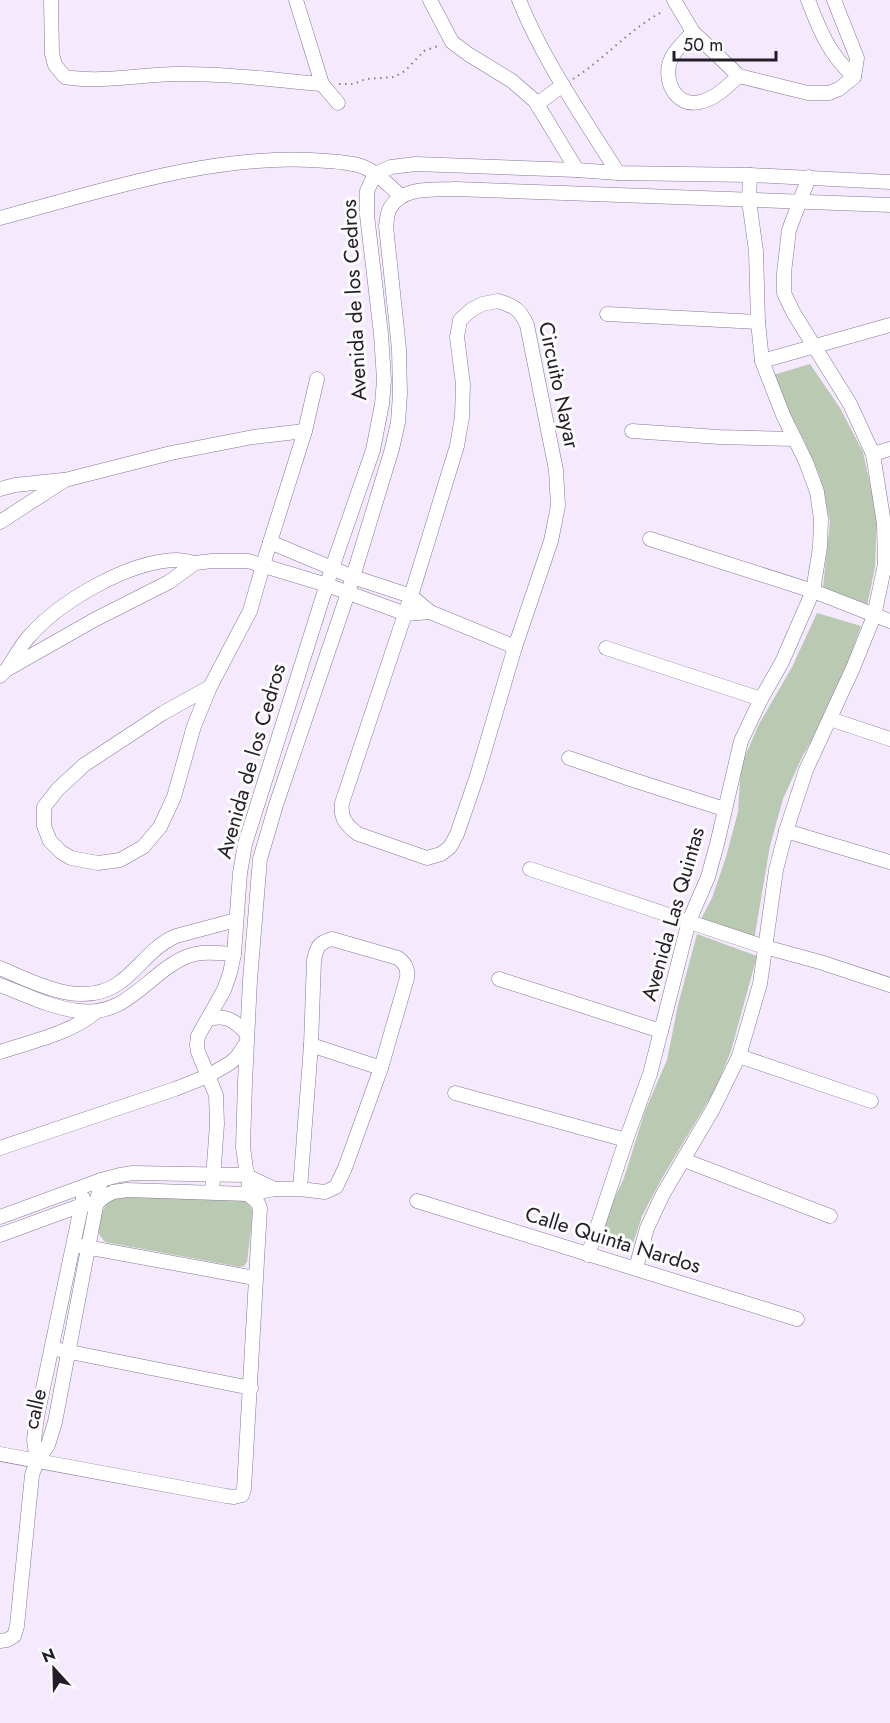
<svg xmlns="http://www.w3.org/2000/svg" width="890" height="1723" viewBox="0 0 890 1723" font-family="Jost,sans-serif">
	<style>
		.green { fill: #bacab2 }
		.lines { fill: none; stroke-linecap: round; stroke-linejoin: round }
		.street-casing { stroke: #887795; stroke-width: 15 }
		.path { stroke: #877f8e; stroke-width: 2; stroke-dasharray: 1.5 4.5; stroke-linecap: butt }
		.street { stroke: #fff; stroke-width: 14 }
		.labels { text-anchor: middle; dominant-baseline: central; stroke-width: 6; stroke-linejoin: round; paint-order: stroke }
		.street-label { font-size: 21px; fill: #231d28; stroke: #fbfbfb }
	</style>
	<rect width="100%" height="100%" fill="#f4e9fd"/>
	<g class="green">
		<path d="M810,364L840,408L863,452L877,516L875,567L867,606L823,587L830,522L820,477L804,440L784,403L773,375Z"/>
		<path d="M817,613L861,626L847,665L825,718L803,755L783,799L770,846L754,940L701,919L712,898L726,857L738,812L741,766L758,726L792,667Z"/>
		<path d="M697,934L757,956L731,1051L716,1088L662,1178L642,1216L630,1253L600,1247L603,1223L624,1178L645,1111L667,1060L678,1005Z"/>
		<path d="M114,1196L244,1200L250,1205L253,1213L247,1262L244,1266L240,1267L105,1242L99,1234C97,1219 103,1206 114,1196Z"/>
	</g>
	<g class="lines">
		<g class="street-casing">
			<g id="street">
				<path d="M51,0L52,54L55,65L65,77C101,83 138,75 175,74C224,73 274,80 322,84L296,0"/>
				<path d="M430,0L452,42L468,54L512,81L535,101L577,170"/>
				<path d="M519,0C544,62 583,117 618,173"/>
				<path d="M674,0L693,32L739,76L808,93H829L839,89L854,77C829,54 820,31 808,0"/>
				<path d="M834,0L857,58L854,77"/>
				<path d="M693,32C686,40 677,48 672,57C661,78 675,108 700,102C717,98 727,86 739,76"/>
				<path d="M322,84L338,103"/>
				<path d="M537,104L563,85"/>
				<path d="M0,218C99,192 208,155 311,160C327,161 345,161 361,166C376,171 389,186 401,196"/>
				<path d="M498,301C514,306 520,309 527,325L556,470L558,506L551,541L515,647L477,776L457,834L450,847L441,854L427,858L358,834C346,825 340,818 342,803L411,596L457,446L462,417L463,384L457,337L460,320L471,310L482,304Z"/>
				<path d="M607,314L758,322"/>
				<path d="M762,361L890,325"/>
				<path d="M632,431L719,437L795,439"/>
				<path d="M873,454L890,449"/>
				<path d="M0,489L15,485L63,480"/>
				<path d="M0,522L65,480L171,453L253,437L305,431"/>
				<path d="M650,539L813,591L890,621"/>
				<path d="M270,542L353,577L411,596L430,612L515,647"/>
				<path d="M606,648L761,699"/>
				<path d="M9,666C15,657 20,647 27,639C58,602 128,561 177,560C183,560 189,562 195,563"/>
				<path d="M0,676L6,670L94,620L169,582L195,563L212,561H248L327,585L406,614L430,612"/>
				<path d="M210,687L163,713L84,765L58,789L44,807V826L50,841L61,852L71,858L98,863L120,860L143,847L160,827L174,797L194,726L210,687L250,611L266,555L305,431L317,379"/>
				<path d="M830,719L890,739"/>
				<path d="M569,758L627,778L724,809"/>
				<path d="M786,831L890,862"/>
				<path d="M530,869L765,947L820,962L890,985"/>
				<path d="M0,968C35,983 83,1009 119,983C139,969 152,946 176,936L236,920"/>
				<path d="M499,979L661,1031"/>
				<path d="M0,985C26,995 52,1008 79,1011C129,1017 148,972 188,956C202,951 219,953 234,954"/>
				<path d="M209,1019C227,1014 235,1021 247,1034"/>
				<path d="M311,1045L381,1068"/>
				<path d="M0,1052C30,1042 74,1032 97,1011"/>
				<path d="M739,1056L871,1101"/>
				<path d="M455,1093L626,1140"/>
				<path d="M0,1148L175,1089L208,1076L230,1063L237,1057L245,1045"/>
				<path d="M684,1160L830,1216"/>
				<path d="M212,1192L217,1124L216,1095L198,1052L197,1045L198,1036L224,990L230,973L234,954L240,873L245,844L332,568L373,450L382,404L384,380L381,334L367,215V191L375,174L391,167L416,164L577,170L618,173L750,175L890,182"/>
				<path d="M417,1201L797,1319"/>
				<path d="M0,1217L101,1180L120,1175L133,1173L245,1175L275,1189"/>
				<path d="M0,1235L82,1205L97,1203L104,1197L113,1192L127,1190L248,1194L275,1189H300L325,1192L336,1187L345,1168L381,1068L407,978C408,969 406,964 398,958L332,939C318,943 317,947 314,960L311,1045L300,1189"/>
				<path d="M80,1246L255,1278"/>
				<path d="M588,1255L626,1140L650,1074L689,921L708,877L717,844L741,741L761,699L782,662L799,623L813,591L820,547L821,519L817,492L806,462L783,415L762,361L758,322L756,251L749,201L750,175"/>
				<path d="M636,1268L647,1228L663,1194L713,1109L739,1056L760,984L776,870L786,831L806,770L853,668L874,616L885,564L884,524L873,454L850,404L793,312L784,293V273L789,230L809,177"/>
				<path d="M60,1350L251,1388"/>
				<path d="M0,1454L226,1496L234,1497L242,1495L244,1489L260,1208L258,1203L248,1194L249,1178L246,1169L243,1147L245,1082L250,980L260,859L276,805L348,593L392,449L398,422L400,394L399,349L386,226C387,221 387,213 390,208C403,186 433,190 455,189L890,205"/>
				<path d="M37,1461L34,1440L37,1417L83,1198"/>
				<path d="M0,1641L7,1640L14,1636L17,1626L32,1475L37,1461L48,1445L55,1422L101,1180"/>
			</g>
		</g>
		<g class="path">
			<path d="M573,79C605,59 630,28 664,11"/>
			<path d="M339,84H353L366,79L394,77L405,71L424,51L438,46"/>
		</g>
		<use href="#street" class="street"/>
	</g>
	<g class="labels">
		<g class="street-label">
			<text transform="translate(354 300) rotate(-93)">Avenida de los Cedros</text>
			<text transform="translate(559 385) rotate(78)">Circuito Nayar</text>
			<text transform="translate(251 761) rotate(-74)">Avenida de los Cedros</text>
			<text transform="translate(673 914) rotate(-74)">Avenida Las Quintas</text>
			<text transform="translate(613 1240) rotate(17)">Calle Quinta Nardos</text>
			<text transform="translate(35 1409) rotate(-77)">calle</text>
		</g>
	</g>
	<g transform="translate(54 1669) rotate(338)" stroke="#fbfbfb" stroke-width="4.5" paint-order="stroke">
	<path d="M0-4.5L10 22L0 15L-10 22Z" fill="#231d28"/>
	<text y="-9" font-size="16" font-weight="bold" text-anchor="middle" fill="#231d28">N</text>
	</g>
	<path d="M674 51v9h102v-9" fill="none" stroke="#231d28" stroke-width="3"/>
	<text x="683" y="51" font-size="18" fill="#231d28" stroke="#fbfbfb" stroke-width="4.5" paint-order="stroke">50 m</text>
</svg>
